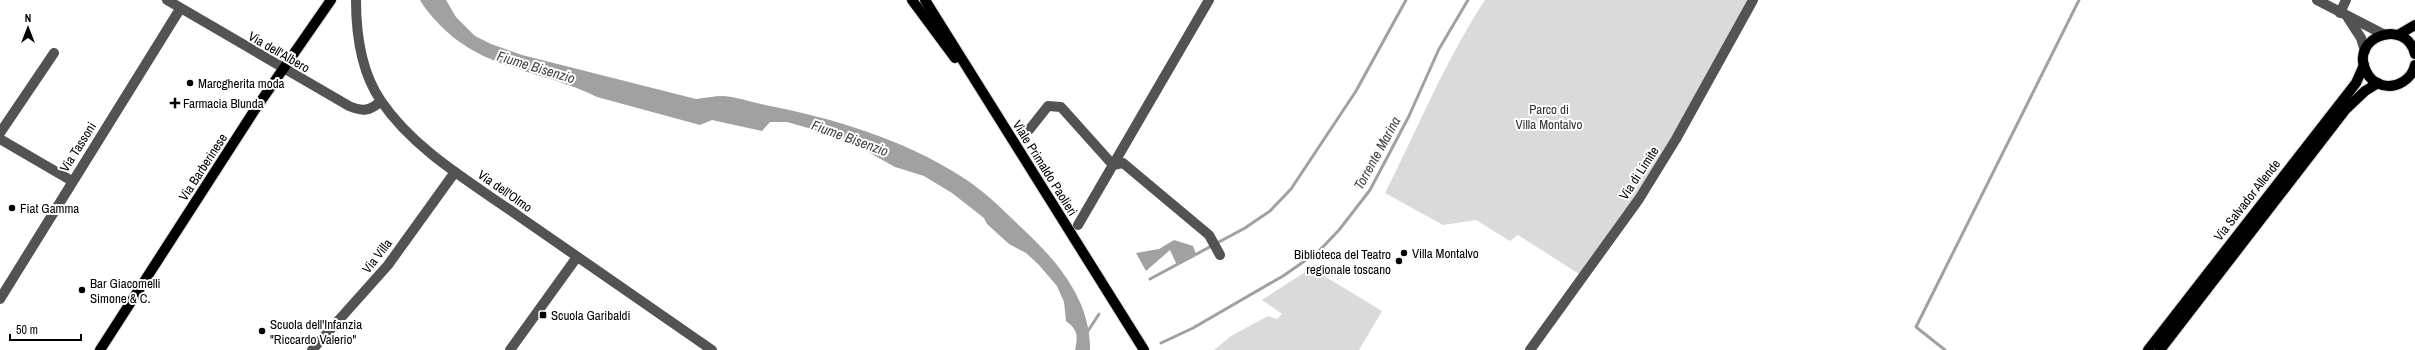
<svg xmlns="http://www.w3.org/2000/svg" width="2415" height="350" viewBox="0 0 2415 350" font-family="'Archivo Narrow',sans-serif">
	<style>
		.green { fill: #dadada }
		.water { fill: #a1a1a1 }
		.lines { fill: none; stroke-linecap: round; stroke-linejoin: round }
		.stream { stroke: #a1a1a1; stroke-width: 3 }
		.major-casing { stroke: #dbdbdb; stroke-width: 12 }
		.minor { stroke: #535353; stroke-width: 10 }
		.major { stroke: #000; stroke-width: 10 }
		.poi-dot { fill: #000; stroke: #fff; stroke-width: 1.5 }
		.labels { text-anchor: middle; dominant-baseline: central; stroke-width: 4; stroke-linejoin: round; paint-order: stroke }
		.street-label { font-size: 13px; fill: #000; stroke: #fff }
		.poi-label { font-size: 13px; fill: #000; stroke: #fff; text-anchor: start }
		.park-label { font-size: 13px; fill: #313131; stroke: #fff }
		.water-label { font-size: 14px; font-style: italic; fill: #424242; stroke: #fff }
	</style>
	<rect width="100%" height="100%" fill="#fff"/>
	<g class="green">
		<path d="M1485,0H1747L1672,136L1635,196L1579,274L1518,235L1510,241L1476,220L1443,225L1385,193C1418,128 1445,61 1485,0Z"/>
		<path d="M1311,268L1382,311L1359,350H1214L1231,336L1268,316L1277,319L1282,314L1262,300Z"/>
	</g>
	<g class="water">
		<path d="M420,0H446L456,17L475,36L491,44L522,55L696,99C705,98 714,96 723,96C737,97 751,102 765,105C833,118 903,139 962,177C985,191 1006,213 1026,232C1059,263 1091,302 1090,350H1075C1078,336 1078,330 1066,321L1064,302L1057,286L1038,264L1026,253L1009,244L987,224L984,218L952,193L924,176L895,167L843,138L787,122H770L762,131L712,120L700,125L597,97C541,69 482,71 437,22C431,15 425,9 420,0Z"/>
		<path d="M1174,240L1193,246L1196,254L1177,265L1170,250L1146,271L1136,253L1159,249Z"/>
	</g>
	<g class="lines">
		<g class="stream">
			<path d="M1150,279L1245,228L1270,211L1291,189L1356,91L1406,0"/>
			<path d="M1086,334L1099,314"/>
			<path d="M1161,343L1193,328L1283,276L1319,251L1339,230L1370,190L1409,116L1439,49L1468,0"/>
			<path d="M1945,350L1916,327L2079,0"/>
		</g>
		<g class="major-casing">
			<g id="major">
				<path d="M912,0L955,58"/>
				<path d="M925,0L1144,350"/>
				<path d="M2398,35L2415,25"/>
				<path d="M2415,54C2406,17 2349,37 2366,71C2369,78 2375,83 2382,85C2397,89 2412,79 2415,65"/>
				<path d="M100,350L254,111L331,0"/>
				<path d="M2148,350L2356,83L2364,65"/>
				<path d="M2160,350L2346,109L2365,91L2378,83"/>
			</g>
		</g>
		<g class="minor">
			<path d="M167,0L349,106C363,112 370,111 381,101"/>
			<path d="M356,0C356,35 361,72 381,101C415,151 472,183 520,217C584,262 648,306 712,350"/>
			<path d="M2317,0L2383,34"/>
			<path d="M2340,13L2346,0"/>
			<path d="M2348,18L2361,38L2365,51"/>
			<path d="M1029,130L1048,106L1061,107L1113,165L1123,163L1209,235L1220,255"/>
			<path d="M0,133L54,53"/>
			<path d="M0,139L72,181"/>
			<path d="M1078,225L1209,0"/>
			<path d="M0,299L180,9"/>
			<path d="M312,350L388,265L455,172"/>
			<path d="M510,350L577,257"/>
			<path d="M1530,350L1639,199L1676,139L1753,0"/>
		</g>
		<use href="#major" class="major"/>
	</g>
	<g class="poi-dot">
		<circle cx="190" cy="83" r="4"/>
		<path d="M173 97h4v4h4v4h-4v4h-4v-4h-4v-4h4z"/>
		<circle cx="12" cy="208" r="4"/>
		<circle cx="1404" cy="253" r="4"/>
		<circle cx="1399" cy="261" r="4"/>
		<circle cx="82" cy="290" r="4"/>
		<rect x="539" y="311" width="8" height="8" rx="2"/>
		<circle cx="262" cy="331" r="4"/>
	</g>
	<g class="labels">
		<g class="street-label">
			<text transform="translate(279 52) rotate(30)">Via dell'Albero</text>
			<text transform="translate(78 147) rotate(-58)">Via Tassoni</text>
			<text transform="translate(203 167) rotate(-57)">Via Barberinese</text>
			<text transform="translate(1045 168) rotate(58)">Viale Primaldo Paolieri</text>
			<text transform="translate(1639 173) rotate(-57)">Via di Limite</text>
			<text transform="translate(505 191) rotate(35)">Via dell'Olmo</text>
			<text transform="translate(2247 200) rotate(-52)">Via Salvador Allende</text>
			<text transform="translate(377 256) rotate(-52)">Via Villa</text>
		</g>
		<g class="poi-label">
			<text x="198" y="83">Marcgherita moda</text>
			<text x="183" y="103">Farmacia Blunda</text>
			<text x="20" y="208">Fiat Gamma</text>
			<text x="1412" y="253">Villa Montalvo</text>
			<text x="1391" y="254" text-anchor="end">Biblioteca del Teatro<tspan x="1391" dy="15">regionale toscano</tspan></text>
			<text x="90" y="283">Bar Giacomelli<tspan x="90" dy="15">Simone &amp; C.</tspan></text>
			<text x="551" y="315">Scuola Garibaldi</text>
			<text x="270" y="324">Scuola dell'Infanzia<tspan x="270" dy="15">"Riccardo Valerio"</tspan></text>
		</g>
		<g class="park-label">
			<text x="1549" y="109">Parco di<tspan x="1549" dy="15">Villa Montalvo</tspan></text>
		</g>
		<g class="water-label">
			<text transform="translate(536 67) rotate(17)">Fiume Bisenzio</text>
			<text transform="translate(850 138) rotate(20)">Fiume Bisenzio</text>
			<text transform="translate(1377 153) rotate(-61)">Torrente Marina</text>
		</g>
	</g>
	<g transform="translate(28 28)" stroke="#ffffff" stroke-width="3" paint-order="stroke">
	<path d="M0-3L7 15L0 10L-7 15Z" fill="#000000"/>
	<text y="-6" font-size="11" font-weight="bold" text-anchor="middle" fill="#000000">N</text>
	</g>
	<path d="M10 334v6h71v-6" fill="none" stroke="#000000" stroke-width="2"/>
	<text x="16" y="334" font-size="12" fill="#000000" stroke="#ffffff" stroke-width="3" paint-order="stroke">50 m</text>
</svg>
